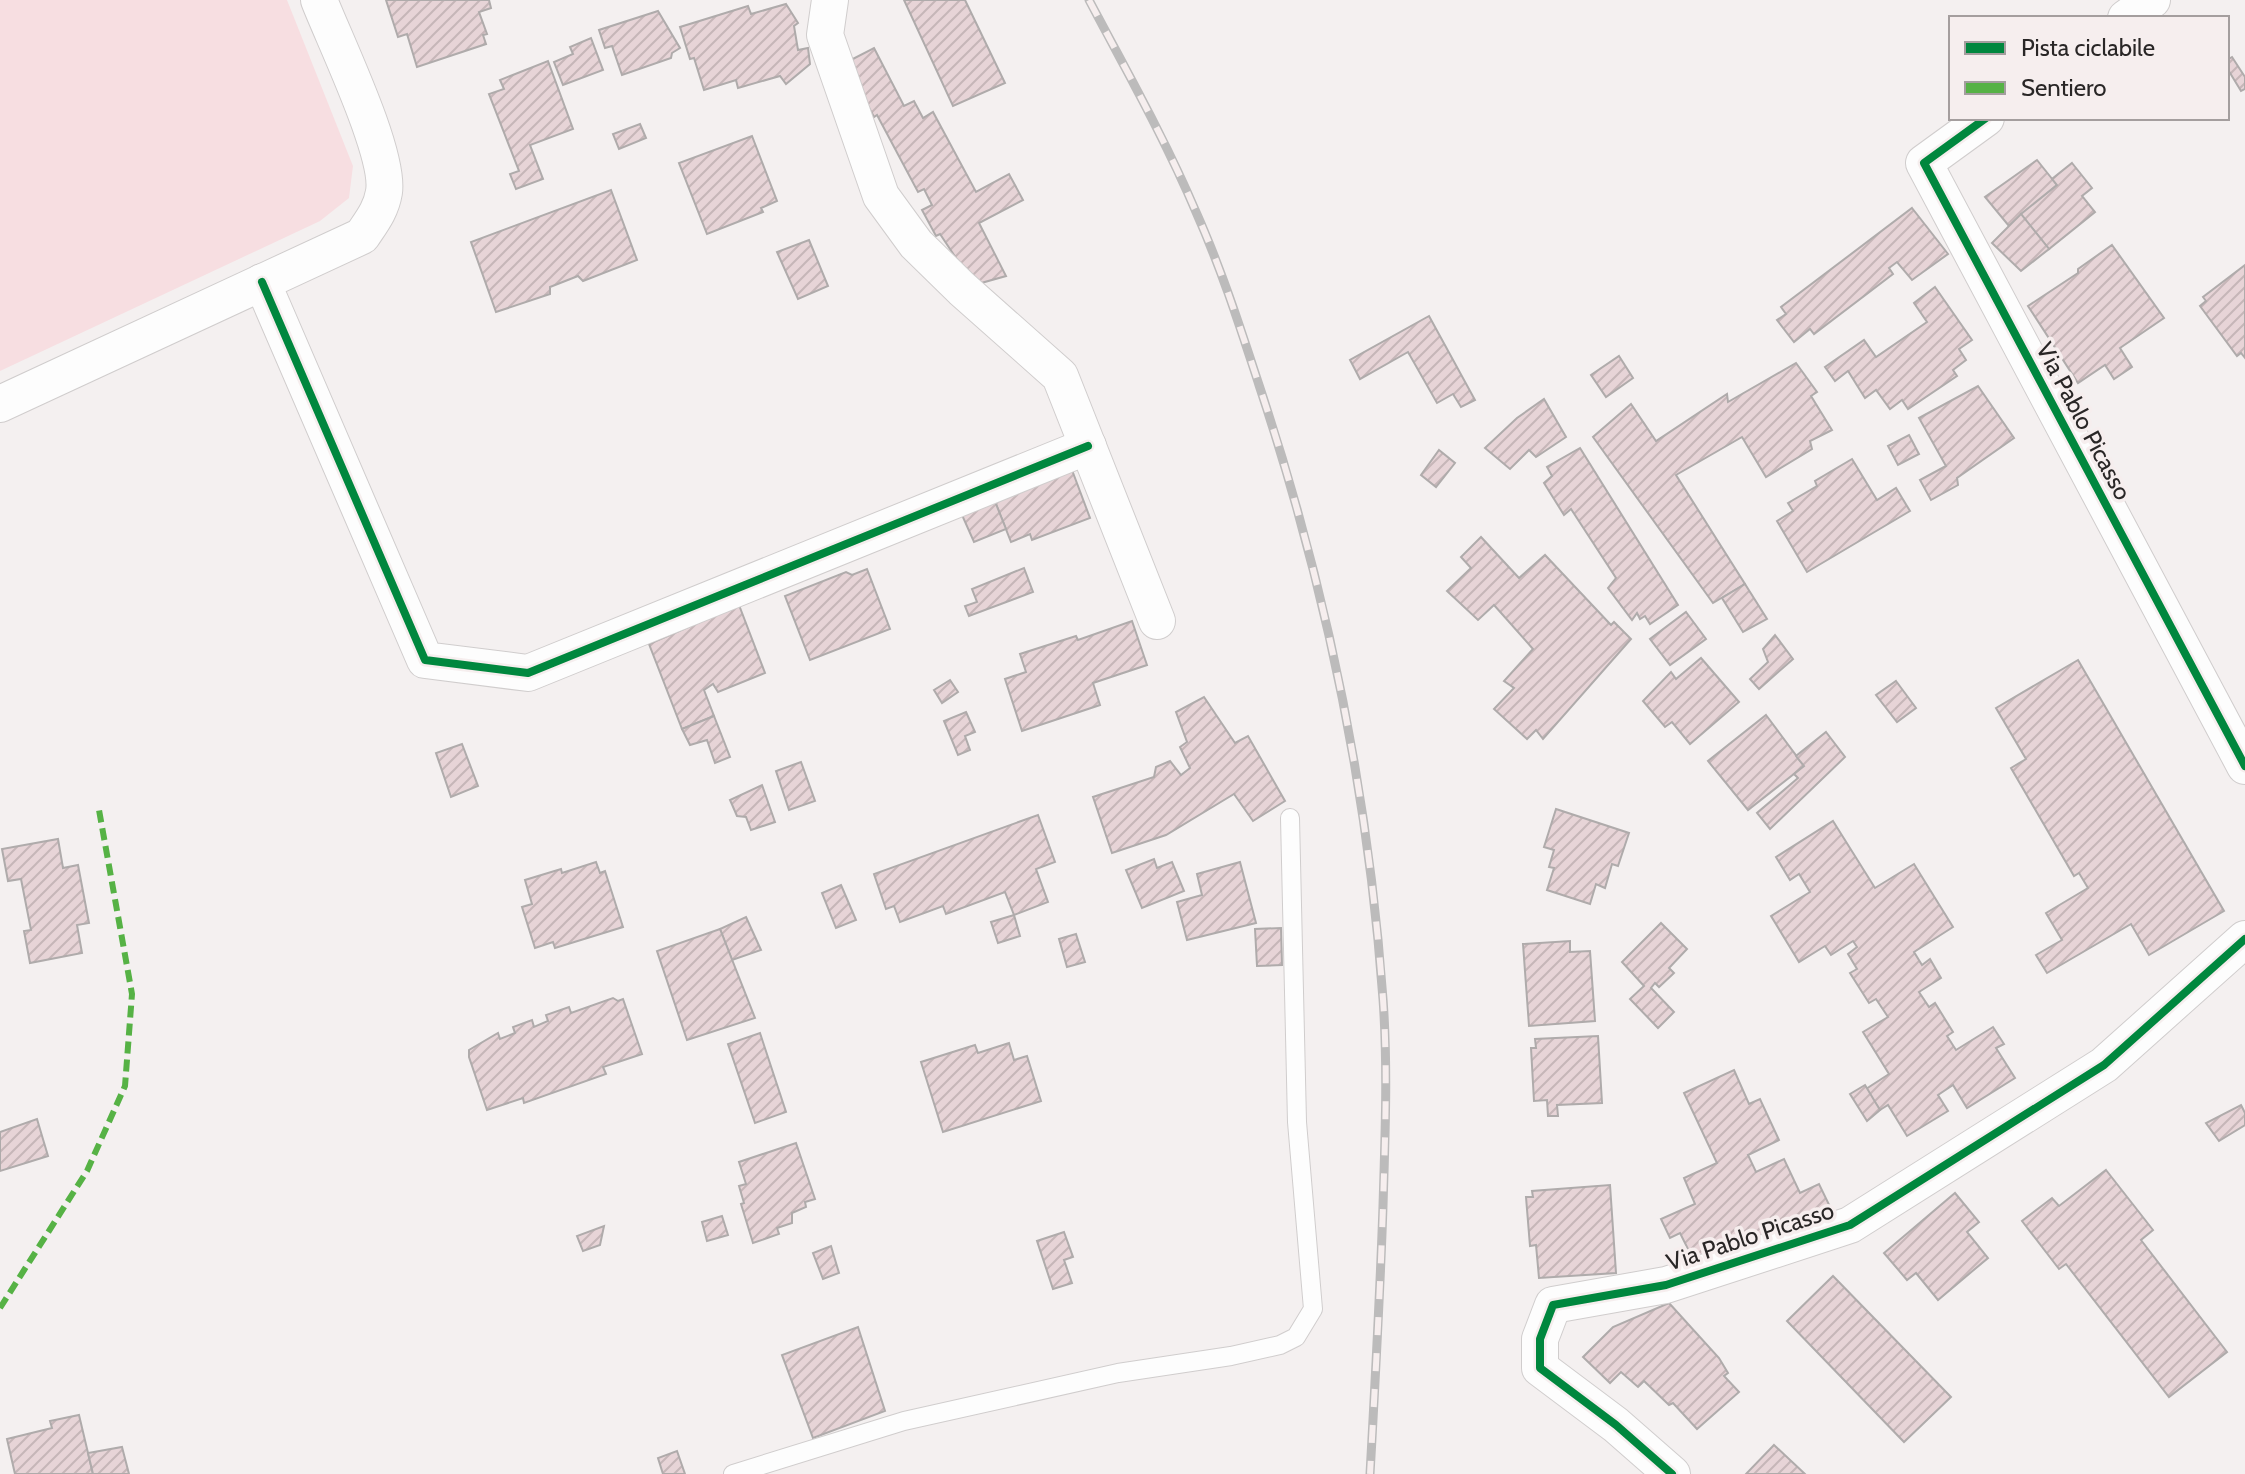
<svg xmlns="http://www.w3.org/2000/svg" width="2245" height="1474" viewBox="0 0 2245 1474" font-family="Cabin,sans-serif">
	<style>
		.green { fill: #f7dee1 }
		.building { fill: url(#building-hatch); stroke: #afabab; stroke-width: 2 }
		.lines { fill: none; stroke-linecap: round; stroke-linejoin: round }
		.lane-casing { stroke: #d0cdcd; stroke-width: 20 }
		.street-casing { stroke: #d0cdcd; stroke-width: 38 }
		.lane { stroke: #fdfdfd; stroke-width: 18 }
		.street { stroke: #fdfdfd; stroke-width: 36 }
		.rail-casing { stroke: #bcbbbb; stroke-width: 9 }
		.rail { stroke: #f6eeee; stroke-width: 6; stroke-dasharray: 18; stroke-linecap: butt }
		.quiet { stroke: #56b245; stroke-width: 6; stroke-dasharray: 12 6; stroke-linecap: butt }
		.cycleway-casing { stroke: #f6eeee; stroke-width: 13 }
		.cycleway { stroke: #00873e; stroke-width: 8 }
		.labels { text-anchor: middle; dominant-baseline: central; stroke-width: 7; stroke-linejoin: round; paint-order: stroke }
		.street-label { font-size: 24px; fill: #292626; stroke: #f6eeee }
	</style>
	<defs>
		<pattern id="building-hatch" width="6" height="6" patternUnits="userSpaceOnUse" patternTransform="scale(2)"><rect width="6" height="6" fill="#e7d4d7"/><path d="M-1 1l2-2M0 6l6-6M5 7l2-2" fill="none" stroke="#c6b6b8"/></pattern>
	</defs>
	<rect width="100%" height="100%" fill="#f4f0f0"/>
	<path class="green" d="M0,0H287L353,166L349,198L320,221L0,371Z"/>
	<g class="building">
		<path d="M386,0H489L491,8L479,12L487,34L483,35L486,44L417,67L407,34L398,37Z"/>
		<path d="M904,0H965L1005,83L953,106Z"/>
		<path d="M786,4L798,23L794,26L798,50L808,48L810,64L786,84L780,76L738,88L736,80L704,90L694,58L690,59L680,27L748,6L751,14Z"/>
		<path d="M658,11L680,48L672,53L671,58L622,75L612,46L605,48L599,30Z"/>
		<path d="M591,38L603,70L563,85L554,62L573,54L570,47Z"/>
		<path d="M874,48L904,106L914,101L923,118L933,112L976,192L1009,174L1023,200L979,223L1006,276L974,285L940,234L936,236L922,210L932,205L924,189L918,192L877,115L874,117L845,63Z"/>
		<path d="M2232,57L2245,77V89L2241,91L2227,68V60Z"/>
		<path d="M548,61L573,129L530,145L543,179L516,189L510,174L519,171L489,94L504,89L500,80Z"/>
		<path d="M640,124L646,138L619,149L613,134Z"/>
		<path d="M752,136L777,201L761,208L763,212L707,234L679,163Z"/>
		<path d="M2037,160L2057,185L2009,226L1985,197Z"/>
		<path d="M2072,163L2092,188L2082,196L2095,212L2049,249L2021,214L2057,185L2052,179Z"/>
		<path d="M611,190L637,260L583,281L578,276L550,287V294L496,312L471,242Z"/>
		<path d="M1912,208L1948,254L1912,280L1897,262L1889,268L1893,274L1814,334L1810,329L1794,342L1777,320L1786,314L1781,307Z"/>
		<path d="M2021,214L2049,249L2021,271L1992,243Z"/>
		<path d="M809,240L828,286L798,299L777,252Z"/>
		<path d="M2112,245L2164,318L2120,348L2132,367L2114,379L2105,365L2078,383L2028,306L2078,273V269Z"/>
		<path d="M2245,265V358L2241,353L2237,356L2200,306L2206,301L2203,297Z"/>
		<path d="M1935,287L1972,340L1959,349L1966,360L1953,370L1957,376L1908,409L1902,400L1890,409L1876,390L1865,398L1848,371L1835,381L1825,367L1864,340L1876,357L1927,322L1914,303Z"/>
		<path d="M1429,316L1475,400L1461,407L1453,394L1437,403L1408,352L1360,379L1350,360Z"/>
		<path d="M1619,356L1633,378L1606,397L1591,375Z"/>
		<path d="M1796,363L1817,392L1811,396L1832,430L1810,441L1812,449L1766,477L1742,437L1676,475L1745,584L1713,603L1593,437L1631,404L1656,441L1727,394L1728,402Z"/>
		<path d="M1978,386L2014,438L1957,478L1958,485L1931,500L1920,480L1946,466L1919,418Z"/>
		<path d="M1544,399L1566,437L1536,457L1529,450L1510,469L1485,448L1517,418Z"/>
		<path d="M1909,435L1919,454L1898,465L1888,446Z"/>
		<path d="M1580,448L1678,605L1650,624L1645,616L1640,619L1637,613L1632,620L1608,588L1616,578L1571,509L1564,515L1544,483L1552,476L1547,467Z"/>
		<path d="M1439,450L1455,463L1436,487L1421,475Z"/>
		<path d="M1852,459L1877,500L1896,488L1910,511L1807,572L1777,521L1793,511L1788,503L1817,486L1815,481Z"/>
		<path d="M1072,470L1090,518L1032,540L1030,534L1011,542L994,499Z"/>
		<path d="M994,499L1006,529L974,542L962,515Z"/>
		<path d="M1481,537L1519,578L1545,555L1611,625L1614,622L1631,639L1543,739L1536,730L1527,739L1494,709L1514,688L1504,681L1533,649L1494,605L1478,620L1447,591L1471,568L1461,557Z"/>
		<path d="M1024,568L1033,592L969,616L965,606L977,602L972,589Z"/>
		<path d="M867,569L890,629L810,660L785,596L846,572L852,575Z"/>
		<path d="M1745,584L1767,619L1743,632L1722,598Z"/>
		<path d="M739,605L765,673L718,692L713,684L704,690L714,716L682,729L649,644Z"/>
		<path d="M1686,612L1706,639L1670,665L1650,639Z"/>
		<path d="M1132,621L1147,665L1093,683L1100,705L1022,731L1005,679L1026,672L1020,654L1076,636L1078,640Z"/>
		<path d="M1775,635L1793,659L1759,689L1750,679L1768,662L1763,649Z"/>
		<path d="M1701,658L1739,702L1690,744L1672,722L1665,727L1643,701L1671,672L1676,679Z"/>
		<path d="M2078,660L2224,911L2149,955L2131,924L2047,973L2036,955L2062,940L2046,913L2088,888L2079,873L2074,876L2011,768L2026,759L1996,708Z"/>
		<path d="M950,680L958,692L942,703L934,690Z"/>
		<path d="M1896,681L1916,708L1897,722L1876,695Z"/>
		<path d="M1204,697L1235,743L1248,736L1285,801L1253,821L1234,794L1166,835L1112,853L1093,797L1154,777L1156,767L1170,761L1181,775L1190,768L1180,747L1187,742L1176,712Z"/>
		<path d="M966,712L975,732L965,736L970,750L958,755L944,721Z"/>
		<path d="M1766,715L1804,766L1748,810L1708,761Z"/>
		<path d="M714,716L730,757L715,763L707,740L690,745L682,729Z"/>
		<path d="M1826,732L1845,757L1770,829L1757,813L1798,778L1794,774L1804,766L1796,756Z"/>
		<path d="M462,744L478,786L451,797L436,753Z"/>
		<path d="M801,762L815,801L789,810L776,771Z"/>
		<path d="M762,785L775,822L751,830L746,817L737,816L730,800Z"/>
		<path d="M1556,809L1629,833L1618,866L1612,864L1605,888L1596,884L1590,904L1547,890L1554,868L1549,867L1554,850L1544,847Z"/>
		<path d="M1038,815L1055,862L1036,869L1048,902L1014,915L1005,892L946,914L943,906L900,922L894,906L886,909L874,874Z"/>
		<path d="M1833,821L1875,888L1914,864L1953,927L1914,952L1922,965L1930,959L1941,978L1919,992L1929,1007L1935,1003L1953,1032L1947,1036L1956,1050L1993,1027L2004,1044L1996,1048L2015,1078L1967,1108L1953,1085L1938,1095L1948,1111L1907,1136L1888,1105L1880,1110L1866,1089L1889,1074L1863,1032L1888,1017L1876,999L1869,1003L1850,973L1857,969L1848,954L1857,947L1853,941L1831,955L1825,946L1799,962L1771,916L1810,892L1799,874L1790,880L1776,857Z"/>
		<path d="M58,839L63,868L78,865L89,923L77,925L82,953L30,963L24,931L31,930L21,879L8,881L2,849Z"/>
		<path d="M1154,859L1157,868L1172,862L1184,891L1142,908L1126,870Z"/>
		<path d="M596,862L600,873L605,871L623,927L555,948L553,942L535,948L522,907L532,904L525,880L561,869L562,873Z"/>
		<path d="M1240,862L1256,923L1187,940L1177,902L1202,895L1197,874Z"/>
		<path d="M841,885L856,920L836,928L822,893Z"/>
		<path d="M1014,915L1020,936L998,943L991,922Z"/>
		<path d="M746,917L761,950L732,960L720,929Z"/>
		<path d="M1661,923L1687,949L1669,968L1674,973L1659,987L1655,983L1651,988L1674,1012L1658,1028L1630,999L1644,986L1622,962Z"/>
		<path d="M1281,928L1282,965L1257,966L1255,929Z"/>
		<path d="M720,929L755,1018L687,1040L657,951Z"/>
		<path d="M1076,934L1085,962L1067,967L1059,939Z"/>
		<path d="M1570,941V952L1590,951L1595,1021L1529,1026L1523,944Z"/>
		<path d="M613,998L618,1001L623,999L642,1054L603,1067L606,1074L524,1103L523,1098L487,1110L469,1057V1050L498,1033L500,1039L515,1033L513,1027L532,1020L534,1027L548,1021L546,1015L569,1007L571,1013Z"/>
		<path d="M760,1033L786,1112L755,1123L728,1044Z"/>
		<path d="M1598,1036L1602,1103L1557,1105L1558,1116H1548L1547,1100L1534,1101L1531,1048H1536L1535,1039Z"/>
		<path d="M1009,1043L1014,1060L1027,1056L1041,1101L943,1132L921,1062L975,1045L978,1053Z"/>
		<path d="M1734,1070L1749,1104L1760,1099L1779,1140L1748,1155L1756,1172L1784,1159L1800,1193L1819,1184L1834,1215L1741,1248L1737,1239L1693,1259L1680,1233L1670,1238L1661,1219L1695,1204L1684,1178L1717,1163L1684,1093Z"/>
		<path d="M1865,1085L1880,1110L1867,1121L1850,1094Z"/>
		<path d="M2241,1105L2245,1113V1125L2219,1141L2206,1123Z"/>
		<path d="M37,1119L48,1156L0,1171V1132Z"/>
		<path d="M796,1143L815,1199L805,1202L806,1207L792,1213V1223L777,1228L779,1234L753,1243L741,1204L744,1203L739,1186L746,1184L739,1162Z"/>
		<path d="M2106,1170L2153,1230L2141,1240L2227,1352L2169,1397L2066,1264L2059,1269L2022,1221L2052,1198L2059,1206Z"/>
		<path d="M1610,1185L1616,1273L1539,1278L1536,1245L1530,1246L1526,1197H1533L1532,1191Z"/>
		<path d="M1955,1193L1979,1222L1967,1232L1988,1258L1938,1300L1916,1273L1907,1280L1884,1253Z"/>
		<path d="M722,1216L728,1235L707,1241L702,1222Z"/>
		<path d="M604,1226L600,1245L583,1251L577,1236Z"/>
		<path d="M1064,1232L1073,1257L1064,1260L1072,1283L1053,1289L1037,1241Z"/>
		<path d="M831,1246L839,1273L823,1279L813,1253Z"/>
		<path d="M1833,1276L1951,1397L1904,1442L1787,1321Z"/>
		<path d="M1669,1303L1719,1358L1728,1373L1724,1376L1739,1392L1697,1429L1673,1403L1669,1405L1644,1381L1638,1387L1621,1372L1610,1383L1583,1357L1613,1327Z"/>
		<path d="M858,1327L885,1411L813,1438L782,1355Z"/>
		<path d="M79,1415L93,1474H15L7,1439L52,1428L50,1421Z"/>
		<path d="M1774,1445L1805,1474H1746Z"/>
		<path d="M122,1447L129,1474H93L88,1453Z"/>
		<path d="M677,1451L685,1474H663L658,1458Z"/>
	</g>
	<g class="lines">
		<g class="lane-casing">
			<path id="lane" d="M733,1474L904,1421L1118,1373L1231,1356L1280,1345L1296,1337L1313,1309L1297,1122L1290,818"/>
		</g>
		<g class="street-casing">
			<g id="street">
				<path d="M830,0L825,35L881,196L916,244L962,289L1060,376L1157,621"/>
				<path d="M2126,18L2152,0"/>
				<path d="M1986,118L1924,163L2245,766"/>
				<path d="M262,282L425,660L528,673L1088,446"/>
				<path d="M0,404L362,236C372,221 381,210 384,192C390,154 335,41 319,0"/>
				<path d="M1672,1474L1616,1425L1540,1368V1339L1553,1305L1666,1285L1850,1225L2104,1065L2245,939"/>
			</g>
		</g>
		<use href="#lane" class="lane"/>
		<use href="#street" class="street"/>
		<g class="rail-casing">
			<path id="rail" d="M1089,0C1126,70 1165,139 1196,212C1221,268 1240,327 1259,385C1325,583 1368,790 1383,999C1388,1068 1385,1138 1383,1206C1380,1296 1375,1385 1370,1474"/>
		</g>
		<use href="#rail" class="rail"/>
		<path class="quiet" d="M0,1308L87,1171L125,1086L132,994L99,810"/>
		<g class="cycleway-casing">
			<g id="cycleway">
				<path d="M1986,118L1924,163L2245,766"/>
				<path d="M262,282L425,660L528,673L1088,446"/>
				<path d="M1672,1474L1616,1425L1540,1368V1339L1553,1305L1666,1285L1850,1225L2104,1065L2245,939"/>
			</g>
		</g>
		<use href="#cycleway" class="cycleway"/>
	</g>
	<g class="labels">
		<g class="street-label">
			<text transform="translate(2084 421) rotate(62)">Via Pablo Picasso</text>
			<text transform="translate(1750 1236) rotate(-18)">Via Pablo Picasso</text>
		</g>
	</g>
	<rect x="1949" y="16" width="280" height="104" fill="#f6eeee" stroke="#a49e9e" stroke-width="2"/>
	<rect x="1965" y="42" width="40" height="12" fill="#00873e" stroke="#a49e9e" stroke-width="2"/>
	<text x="2021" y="56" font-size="24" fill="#292626">Pista ciclabile</text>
	<rect x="1965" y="82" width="40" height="12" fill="#56b245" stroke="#a49e9e" stroke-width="2"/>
	<text x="2021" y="96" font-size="24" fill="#292626">Sentiero</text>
</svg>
